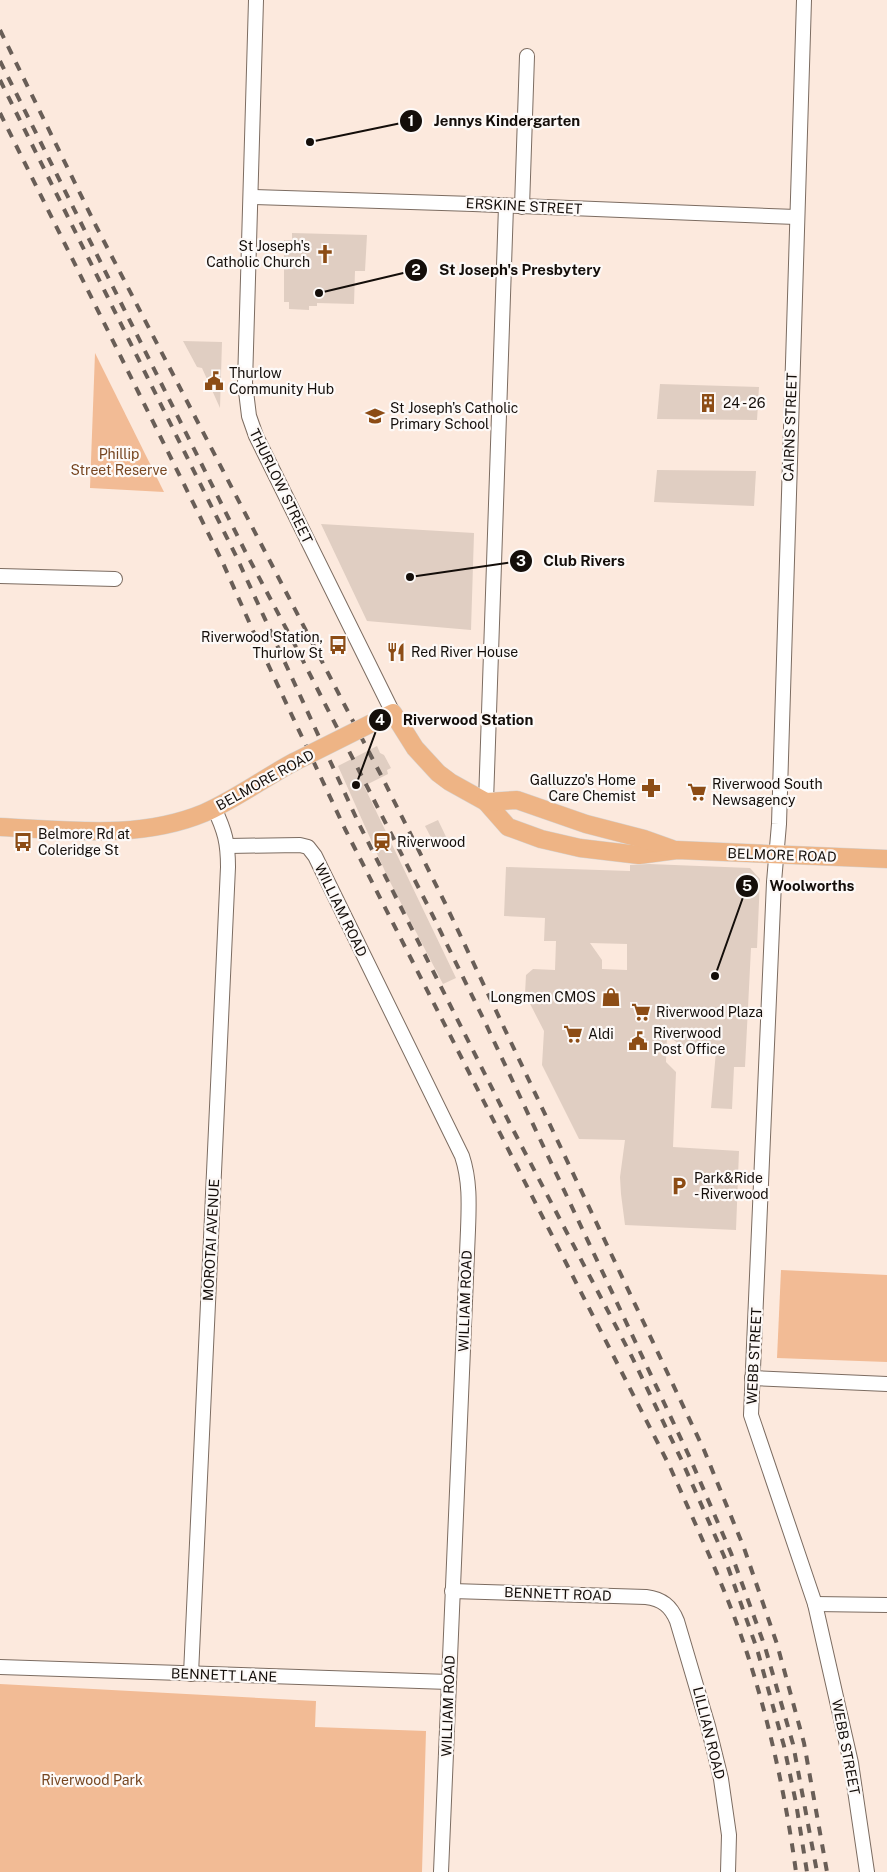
<svg xmlns="http://www.w3.org/2000/svg" width="887" height="1872" viewBox="0 0 887 1872" font-family="'Public Sans',sans-serif">
	<style>
		.green { fill: #f2bb95 }
		.building { fill: #e0cec2; fill-rule: evenodd }
		.lines { fill: none; stroke-linecap: round; stroke-linejoin: round }
		.minor-casing { stroke: #7c6c61; stroke-width: 16 }
		.major-casing { stroke: #d5d4d3; stroke-width: 19 }
		.minor { stroke: #fff; stroke-width: 14 }
		.major { stroke: #eeb485; stroke-width: 18 }
		.rail { stroke: #695e57; stroke-width: 4; stroke-dasharray: 9 9; stroke-linecap: butt }
		.major-bridge-casing { stroke: #d5d4d3; stroke-width: 19; stroke-linecap: butt }
		.major-bridge { stroke: #eeb485; stroke-width: 18 }
		.labels { text-anchor: middle; dominant-baseline: central; stroke-width: 4.5; stroke-linejoin: round; paint-order: stroke }
		.street-label { font-size: 14px; fill: #140e0a; stroke: #fdf9f7 }
		.poi-label { font-size: 14px; fill: #140e0a; stroke: #fdf9f7; text-anchor: start }
		.park-label { font-size: 14px; fill: #774621; stroke: #fdf9f7 }
		.leader { fill: none; stroke: #140e0a; stroke-width: 2 }
		.callout-dot { fill: #140e0a; stroke: #fdf9f7; stroke-width: 2 }
		.mark-label { font-size: 15px; text-anchor: middle; font-weight: bold; fill: #fff }
		.callout-label { font-size: 15px; text-anchor: middle; font-weight: bold; fill: #140e0a; stroke: #fdf9f7; stroke-width: 4.5; stroke-linejoin: round; paint-order: stroke }
	</style>
	<rect width="100%" height="100%" fill="#fce9dd"/>
	<g class="green">
		<path d="M95,353L164,492L90,488Z"/>
		<path d="M781,1270L887,1275V1362L777,1358Z"/>
		<path d="M0,1684L316,1701L315,1727L426,1731L422,1872H0Z"/>
	</g>
	<g class="building">
		<path d="M292,233L367,235L365,271H355L354,304L317,303V306H309V310L289,309V302H284V240H292Z"/>
		<path d="M183,341L222,342L220,408L202,368L197,367Z"/>
		<path d="M660,384L759,387L757,420L657,419Z"/>
		<path d="M657,470L756,471L754,506L654,502Z"/>
		<path d="M321,524L474,533L471,630L367,621Z"/>
		<path d="M377,746L380,753L384,755L391,768L387,770L388,774L364,786L456,978L443,984L388,878L338,766Z"/>
		<path d="M438,820L449,843L437,849L425,826Z"/>
		<path d="M649,864L750,868L760,879L757,948H751L745,1067H734L732,1109L711,1108L716,1051L687,1050L667,1035L666,1062L676,1072L673,1147L739,1151L736,1230L625,1225L621,1194L620,1177L625,1140L579,1139L542,1065L544,1031L525,994L526,975L533,969L555,970L556,941H544L545,918L504,916L506,867L630,871V865ZM590,943L627,944V970L602,969V960Z"/>
	</g>
	<g class="lines">
		<g class="minor-casing">
			<g id="minor">
				<path d="M256,0L245,383L249,416L256,436L393,713"/>
				<path d="M804,0L779,824L774,882L751,1415L815,1604L851,1763L867,1872"/>
				<path d="M251,197L473,204L796,217"/>
				<path d="M522,207L527,56"/>
				<path d="M0,576L115,579"/>
				<path d="M486,802L506,206"/>
				<path d="M228,846L300,845L308,847L315,856L462,1156C470,1180 469,1204 468,1230L441,1872"/>
				<path d="M752,1378L887,1384"/>
				<path d="M452,1591L646,1597C662,1599 671,1606 677,1621L708,1726L721,1779L729,1835L728,1872"/>
				<path d="M815,1604L887,1605"/>
				<path d="M0,1667L449,1682"/>
				<path d="M191,1674L228,867C228,843 225,831 214,808"/>
			</g>
		</g>
		<g class="major-casing">
			<g id="major">
				<path d="M370,724L393,713L415,748L438,773L450,782L486,802L508,827L541,839L580,848L639,855L677,850L887,859"/>
				<path d="M486,802L517,800L586,824L644,839L672,849"/>
				<path d="M0,827C68,830 139,840 204,813C236,799 264,778 294,762"/>
			</g>
		</g>
		<use href="#minor" class="minor"/>
		<use href="#major" class="major"/>
		<g class="rail">
			<path d="M0,30L96,226L383,779L445,903L704,1450L744,1548L777,1644L804,1743L827,1872"/>
			<path d="M0,61L245,551L297,649L431,912L483,1018L690,1458L731,1553L765,1647L793,1744L817,1872"/>
			<path d="M0,80L237,558L359,824L509,1122L632,1357L682,1461L724,1556L757,1649L784,1746L796,1803L807,1872"/>
			<path d="M0,113L222,561L266,660L345,829L670,1467C697,1528 726,1589 747,1653C770,1724 786,1798 796,1872"/>
		</g>
		<g class="major-bridge-casing">
			<path id="major-bridge" d="M294,762L370,724"/>
		</g>
		<use href="#major-bridge" class="major-bridge"/>
	</g>
	<defs>
		<g id="church-bare" transform="scale(1.5)"><path d="M-1.2-6h2.4v3.5h3.3v2.4h-3.3V6h-2.4V-.1h-3.3v-2.4h3.3Z" fill="#8c4c15" stroke="#fdf9f7" stroke-width="2.5" paint-order="stroke"/></g>
		<g id="civic-bare" transform="scale(1.5)"><path d="M-.6-6.5H3V-4.5H.6V-3L4-1V1h2V6H-6V1h2V-1L-.6-3ZM-1.2 2.5V6h2.4V2.5Z" fill="#8c4c15" stroke="#fdf9f7" stroke-width="2.5" paint-order="stroke"/></g>
		<g id="building-bare" transform="scale(1.5)"><path d="M-4-6H4V6H1V3H-1V6H-4ZM-2.5-4.3h1.7v1.8h-1.7ZM.8-4.3h1.7v1.8H.8ZM-2.5-1h1.7V.8h-1.7ZM.8-1h1.7V.8H.8Z" fill="#8c4c15" stroke="#fdf9f7" stroke-width="2.5" paint-order="stroke"/></g>
		<g id="school-bare" transform="scale(1.5)"><path d="M0-5L7-2L0 1L-7-2ZM-4 1L0 2.5L4 1V4Q0 6-4 4Z" fill="#8c4c15" stroke="#fdf9f7" stroke-width="2.5" paint-order="stroke"/></g>
		<g id="bus-bare" transform="scale(1.5)"><path d="M-5-6H5V4H4V6H2V4H-2V6H-4V4H-5ZM-3.5-4V0h7V-4ZM-3.5 1.2v1.5H-2V1.2ZM2 1.2v1.5H3.5V1.2Z" fill="#8c4c15" stroke="#fdf9f7" stroke-width="2.5" paint-order="stroke"/></g>
		<g id="restaurant-bare" transform="scale(1.5)"><path d="M-5-6h1v4h1v-4h1v4h1v-4h1v5L-1.5 .5V6h-2V.5L-5-1ZM5-6V6H3V1.5H1.5Q1.5-4 5-6Z" fill="#8c4c15" stroke="#fdf9f7" stroke-width="2.5" paint-order="stroke"/></g>
		<g id="pharmacy-bare" transform="scale(1.5)"><path d="M-2-6h4v4h4v4h-4v4h-4v-4h-4v-4h4Z" fill="#8c4c15" stroke="#fdf9f7" stroke-width="2.5" paint-order="stroke"/></g>
		<g id="supermarket-bare" transform="scale(1.5)"><path d="M-6-5.5h2.5l.6 2H6L4.5 2H-2.5L-4.4-4H-6ZM-1.5 3.2a1.3 1.3 0 1 0 .1 0ZM3 3.2a1.3 1.3 0 1 0 .1 0Z" fill="#8c4c15" stroke="#fdf9f7" stroke-width="2.5" paint-order="stroke"/></g>
		<g id="station-bare" transform="scale(1.5)"><path d="M-3-6H3Q5-6 5-4V2Q5 4 3 4L4.5 6H3L1.5 4h-3L-3 6H-4.5L-3 4Q-5 4-5 2V-4Q-5-6-3-6ZM-3.5-4v3h7v-3ZM-3.5 1v1.5H-2V1ZM2 1v1.5H3.5V1Z" fill="#8c4c15" stroke="#fdf9f7" stroke-width="2.5" paint-order="stroke"/></g>
		<g id="shop-bare" transform="scale(1.5)"><path d="M-5-2.5h2.3a2.7 3.5 0 0 1 5.4 0H5L5.5 6h-11ZM-1.5-2.5h3a1.5 2.3 0 0 0-3 0Z" fill="#8c4c15" stroke="#fdf9f7" stroke-width="2.5" paint-order="stroke"/></g>
		<g id="parking-bare" transform="scale(1.5)"><path d="M-3.5-5.5H1a3.5 3.5 0 0 1 0 7H-1V5.5H-3.5ZM-1-3.4V-.6H.8a1.4 1.4 0 0 0 0-2.8Z" fill="#8c4c15" stroke="#fdf9f7" stroke-width="2.5" paint-order="stroke"/></g>
	</defs>
	<g fill-rule="evenodd">
		<use href="#church-bare" x="325" y="254"/>
		<use href="#civic-bare" x="214" y="381"/>
		<use href="#building-bare" x="708" y="403"/>
		<use href="#school-bare" x="375" y="416"/>
		<use href="#bus-bare" x="338" y="645"/>
		<use href="#restaurant-bare" x="396" y="652"/>
		<use href="#pharmacy-bare" x="651" y="788"/>
		<use href="#supermarket-bare" x="697" y="792"/>
		<use href="#bus-bare" x="23" y="842"/>
		<use href="#station-bare" x="382" y="842"/>
		<use href="#shop-bare" x="611" y="997"/>
		<use href="#supermarket-bare" x="641" y="1012"/>
		<use href="#supermarket-bare" x="573" y="1034"/>
		<use href="#civic-bare" x="638" y="1041"/>
		<use href="#parking-bare" x="679" y="1186"/>
	</g>
	<g class="labels">
		<g class="street-label">
			<text transform="translate(524 206) rotate(3)">ERSKINE STREET</text>
			<text transform="translate(790 427) rotate(-88)">CAIRNS STREET</text>
			<text transform="translate(281 486) rotate(64)">THURLOW STREET</text>
			<text transform="translate(265 780) rotate(-29)">BELMORE ROAD</text>
			<text transform="translate(782 855) rotate(2)">BELMORE ROAD</text>
			<text transform="translate(341 910) rotate(64)">WILLIAM ROAD</text>
			<text transform="translate(211 1240) rotate(-87)">MOROTAI AVENUE</text>
			<text transform="translate(465 1301) rotate(-88)">WILLIAM ROAD</text>
			<text transform="translate(754 1356) rotate(-87)">WEBB STREET</text>
			<text transform="translate(558 1594) rotate(2)">BENNETT ROAD</text>
			<text transform="translate(224 1675) rotate(2)">BENNETT LANE</text>
			<text transform="translate(448 1706) rotate(-88)">WILLIAM ROAD</text>
			<text transform="translate(709 1733) rotate(76)">LILLIAN ROAD</text>
			<text transform="translate(846 1747) rotate(79)">WEBB STREET</text>
		</g>
		<g class="poi-label">
			<text x="310" y="246" text-anchor="end">St Joseph's<tspan x="310" dy="16">Catholic Church</tspan></text>
			<text x="229" y="373">Thurlow<tspan x="229" dy="16">Community Hub</tspan></text>
			<text x="723" y="403">24 - 26</text>
			<text x="390" y="408">St Joseph's Catholic<tspan x="390" dy="16">Primary School</tspan></text>
			<text x="323" y="637" text-anchor="end">Riverwood Station,<tspan x="323" dy="16">Thurlow St</tspan></text>
			<text x="411" y="652">Red River House</text>
			<text x="636" y="780" text-anchor="end">Galluzzo's Home<tspan x="636" dy="16">Care Chemist</tspan></text>
			<text x="712" y="784">Riverwood South<tspan x="712" dy="16">Newsagency</tspan></text>
			<text x="38" y="834">Belmore Rd at<tspan x="38" dy="16">Coleridge St</tspan></text>
			<text x="397" y="842">Riverwood</text>
			<text x="596" y="997" text-anchor="end">Longmen CMOS</text>
			<text x="656" y="1012">Riverwood Plaza</text>
			<text x="653" y="1033">Riverwood<tspan x="653" dy="16">Post Office</tspan></text>
			<text x="588" y="1034">Aldi</text>
			<text x="694" y="1178">Park&amp;Ride<tspan x="694" dy="16">- Riverwood</tspan></text>
		</g>
		<g class="park-label">
			<text x="119" y="454">Phillip<tspan x="119" dy="16">Street Reserve</tspan></text>
			<text x="92" y="1780">Riverwood Park</text>
		</g>
	</g>
	<path class="leader" d="M310 142L411 121M319 293L416 270M410 577L521 561M356 785L380 720M715 976L747 886"/>
	<g class="callout-dot">
		<circle cx="310" cy="142" r="5"/>
		<circle cx="319" cy="293" r="5"/>
		<circle cx="410" cy="577" r="5"/>
		<circle cx="356" cy="785" r="5"/>
		<circle cx="715" cy="976" r="5"/>
		<circle cx="411" cy="121" r="12"/>
		<circle cx="416" cy="270" r="12"/>
		<circle cx="521" cy="561" r="12"/>
		<circle cx="380" cy="720" r="12"/>
		<circle cx="747" cy="886" r="12"/>
	</g>
	<g class="mark-label">
		<text x="411" y="126">1</text>
		<text x="416" y="275">2</text>
		<text x="521" y="566">3</text>
		<text x="380" y="725">4</text>
		<text x="747" y="891">5</text>
	</g>
	<g class="callout-label">
		<text x="507" y="126">Jennys Kindergarten</text>
		<text x="520" y="275">St Joseph's Presbytery</text>
		<text x="584" y="566">Club Rivers</text>
		<text x="468" y="725">Riverwood Station</text>
		<text x="812" y="891">Woolworths</text>
	</g>
</svg>
